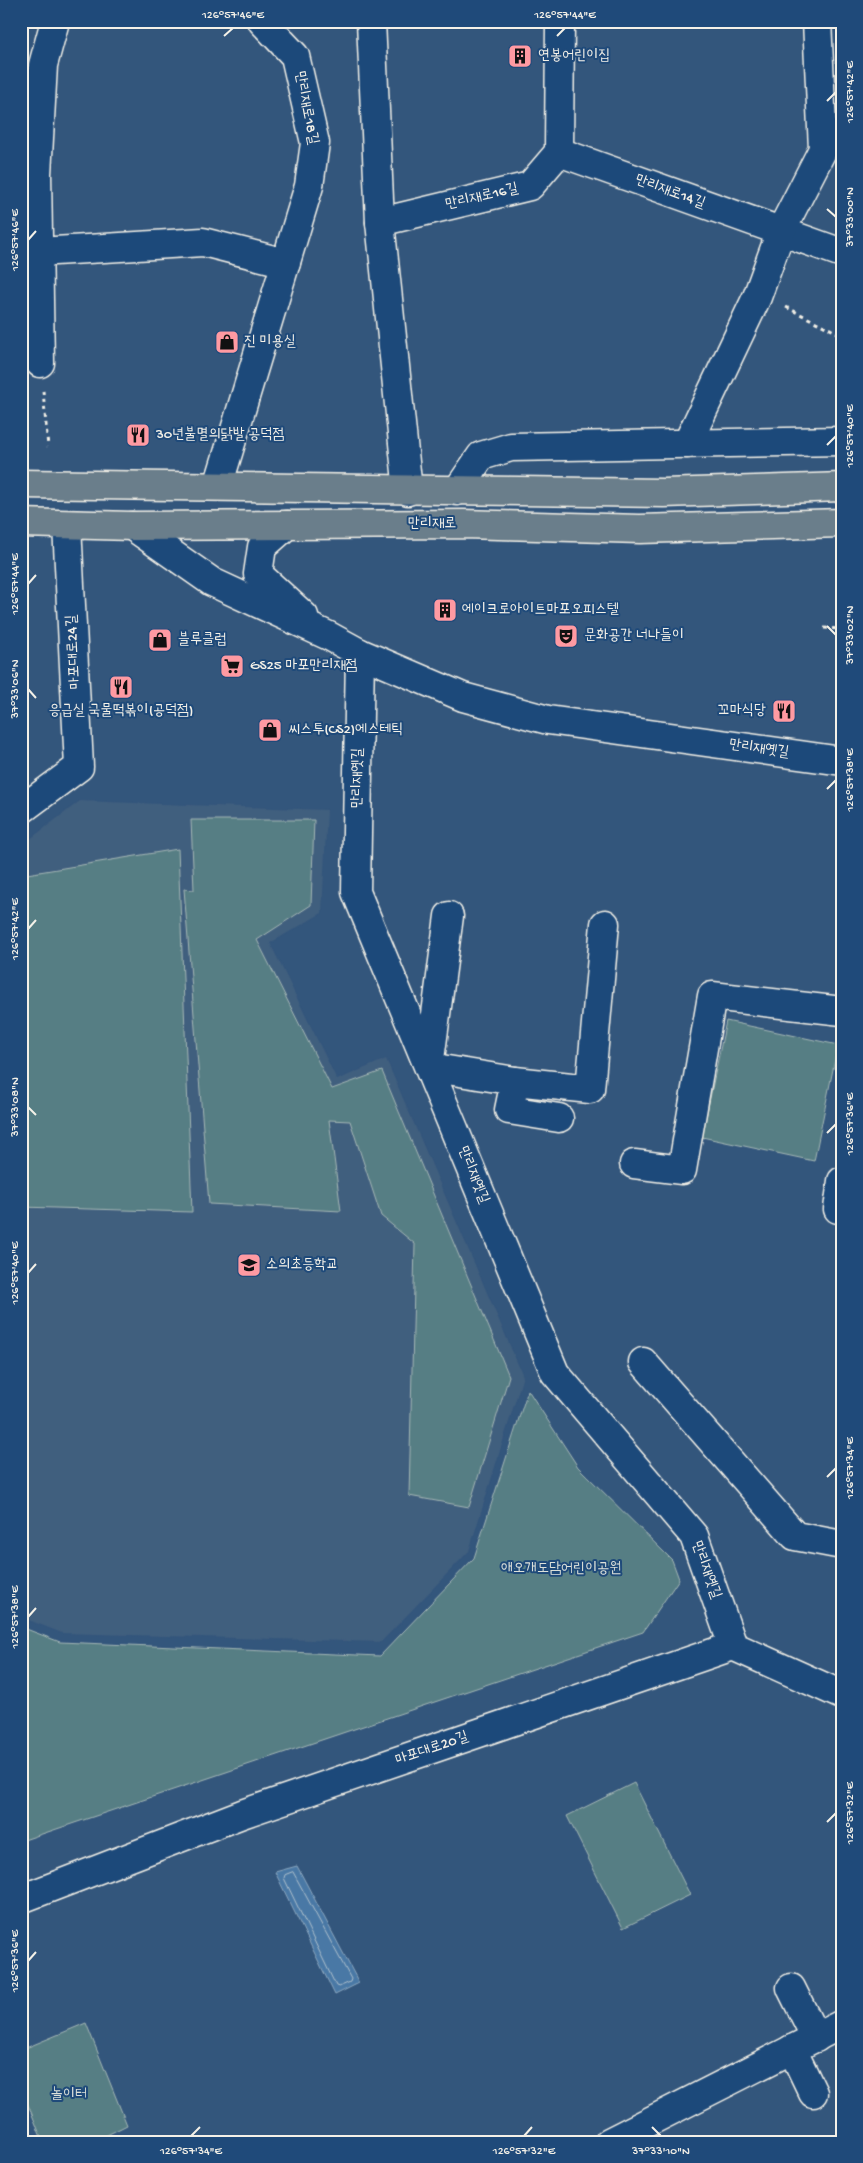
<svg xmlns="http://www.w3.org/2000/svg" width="863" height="2163" viewBox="0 0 863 2163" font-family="'Gochi Hand','Poor Story',sans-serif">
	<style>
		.built { fill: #415e7e }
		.green { fill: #577e84; stroke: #a6b8b6 }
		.water { fill: #4978a5; stroke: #8da8c0 }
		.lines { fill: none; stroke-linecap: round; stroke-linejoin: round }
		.shore { stroke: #b0c1cd; stroke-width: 1 }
		.minor-casing { stroke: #f4f1e8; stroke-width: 31 }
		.major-casing { stroke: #f4f1e8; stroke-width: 31 }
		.path { stroke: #f4f1e8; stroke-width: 3; stroke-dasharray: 4 4; stroke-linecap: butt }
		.minor { stroke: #1f4a7a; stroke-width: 28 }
		.major { stroke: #6b7e8b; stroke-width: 28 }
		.ticks { fill: none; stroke: #f4f1e8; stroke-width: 2 }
		.labels { text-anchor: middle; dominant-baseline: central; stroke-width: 4; stroke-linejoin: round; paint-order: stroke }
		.poi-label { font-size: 15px; fill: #f4f1e8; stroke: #1f4a7a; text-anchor: start }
		.street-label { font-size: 15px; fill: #f4f1e8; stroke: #1f4a7a }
		.park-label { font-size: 15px; fill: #dce0d9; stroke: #1f4a7a }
		.neatline { fill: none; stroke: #f4f1e8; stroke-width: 2 }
		.ticks-label { font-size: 12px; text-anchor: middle; fill: #f4f1e8 }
	</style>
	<rect width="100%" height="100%" fill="#33567c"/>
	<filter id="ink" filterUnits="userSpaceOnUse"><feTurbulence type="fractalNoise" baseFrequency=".02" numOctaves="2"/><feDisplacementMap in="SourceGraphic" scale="10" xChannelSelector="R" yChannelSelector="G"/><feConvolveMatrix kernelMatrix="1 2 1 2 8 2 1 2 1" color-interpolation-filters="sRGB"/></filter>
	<g filter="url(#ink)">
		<path class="built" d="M80,801L327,810L322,913L270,943L337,1080L386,1059L523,1376L469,1551L381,1642L62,1633L21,1617V846Z"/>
		<g class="green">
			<path d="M191,820H314L311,905L257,940L332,1089L382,1071L509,1376L469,1507L409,1496L415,1244L381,1216L350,1121L329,1120L341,1211L209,1204L184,889L194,890Z"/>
			<path d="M178,849L192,1212L21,1207V875Z"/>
			<path d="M726,1021L838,1045L814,1161L702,1137Z"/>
			<path d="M528,1390L578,1467L672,1560L679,1579L643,1632L21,1841V1627L60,1642L380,1656L474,1558Z"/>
			<path d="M634,1783L690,1895L623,1928L567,1816Z"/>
			<path d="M86,2023L127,2125L93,2142H43L21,2087V2050Z"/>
		</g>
		<path class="water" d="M297,1866L359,1983L335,1995L275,1872Z"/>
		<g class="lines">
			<path class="shore" d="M293,1872L351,1979L350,1982L339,1987L336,1986L284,1878L285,1875Z"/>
			<g class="minor-casing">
				<g id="minor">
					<path d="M371,21L380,222L408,491"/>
					<path d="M559,152L842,253"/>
					<path d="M380,222L530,186L559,152L560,21"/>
					<path d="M38,252L203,242L286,263"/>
					<path d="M40,363L37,174L43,65L55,21"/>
					<path d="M687,444L757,297L781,231L823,149L817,21"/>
					<path d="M218,486L309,186L315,143L295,56L262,21"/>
					<path d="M457,491L481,456L511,447L842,441"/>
					<path d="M287,525L262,547L258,574L304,616"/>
					<path d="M132,526L212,582L329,636L360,653L463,697L548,720L842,761"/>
					<path d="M360,653L356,892L555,1373L694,1536L733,1646"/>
					<path d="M21,810L79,767L67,525"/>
					<path d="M449,916L429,1067L515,1081L509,1110L559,1118"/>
					<path d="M515,1081L590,1089L605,924"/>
					<path d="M634,1164L682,1170L712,996L842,1011"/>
					<path d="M838,1209L842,1181"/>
					<path d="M643,1362L795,1536L842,1545"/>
					<path d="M21,1899L242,1814L733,1646L842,1695"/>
					<path d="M791,1988L816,2038"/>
					<path d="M792,2049L813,2093"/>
					<path d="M609,2142L842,2024"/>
				</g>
			</g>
			<g class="major-casing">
				<g id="major">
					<path d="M21,484L664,493L842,487"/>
					<path d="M21,523L132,526L463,524L640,529L842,523"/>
				</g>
			</g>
			<g class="path">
				<path d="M786,307L842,335"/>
				<path d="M43,391L48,447"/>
				<path d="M824,628L842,629"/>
			</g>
			<use href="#minor" class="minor"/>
			<use href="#major" class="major"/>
		</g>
	</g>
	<path class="ticks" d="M224,36L233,28M557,36L565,28M827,101L836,92M827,209L836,217M28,240L36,231M827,445L836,436M28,584L36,575M827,626L836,635M28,689L36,698M827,789L836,780M28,929L36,920M28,1107L36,1115M827,1133L836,1124M28,1273L36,1264M827,1477L836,1468M28,1617L36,1608M827,1822L836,1813M28,1961L36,1952M652,2127L661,2136M191,2136L200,2127M524,2136L532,2127"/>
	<defs>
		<g id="building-square" transform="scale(1.25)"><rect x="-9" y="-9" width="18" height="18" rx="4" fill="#ff9aa2" stroke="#1f4a7a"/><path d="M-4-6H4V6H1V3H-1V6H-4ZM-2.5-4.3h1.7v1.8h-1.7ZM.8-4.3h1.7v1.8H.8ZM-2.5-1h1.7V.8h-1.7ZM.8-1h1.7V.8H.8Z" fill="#111"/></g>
		<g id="shop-square" transform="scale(1.25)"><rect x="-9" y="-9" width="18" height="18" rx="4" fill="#ff9aa2" stroke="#1f4a7a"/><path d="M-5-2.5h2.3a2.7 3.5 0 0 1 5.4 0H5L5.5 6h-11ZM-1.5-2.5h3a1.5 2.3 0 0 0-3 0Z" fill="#111"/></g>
		<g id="restaurant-square" transform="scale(1.25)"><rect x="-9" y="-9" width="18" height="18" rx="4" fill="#ff9aa2" stroke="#1f4a7a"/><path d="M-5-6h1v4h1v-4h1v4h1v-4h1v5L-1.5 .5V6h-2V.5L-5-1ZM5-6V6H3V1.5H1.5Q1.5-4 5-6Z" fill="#111"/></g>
		<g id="theatre-square" transform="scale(1.25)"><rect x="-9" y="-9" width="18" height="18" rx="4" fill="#ff9aa2" stroke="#1f4a7a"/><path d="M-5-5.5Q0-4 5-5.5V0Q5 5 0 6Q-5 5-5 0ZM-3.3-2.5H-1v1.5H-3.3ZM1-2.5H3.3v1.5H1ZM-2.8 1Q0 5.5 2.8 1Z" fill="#111"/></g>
		<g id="supermarket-square" transform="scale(1.25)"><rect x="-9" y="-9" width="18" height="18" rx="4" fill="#ff9aa2" stroke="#1f4a7a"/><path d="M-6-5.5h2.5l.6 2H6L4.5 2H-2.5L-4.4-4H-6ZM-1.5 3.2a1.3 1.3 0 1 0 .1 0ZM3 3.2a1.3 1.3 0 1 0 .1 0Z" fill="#111"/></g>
		<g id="school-square" transform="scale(1.25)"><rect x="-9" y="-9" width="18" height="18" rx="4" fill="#ff9aa2" stroke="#1f4a7a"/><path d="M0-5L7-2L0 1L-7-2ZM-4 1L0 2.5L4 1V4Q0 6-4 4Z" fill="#111"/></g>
	</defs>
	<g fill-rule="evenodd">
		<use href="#building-square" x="520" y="56"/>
		<use href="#shop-square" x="227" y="342"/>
		<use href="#restaurant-square" x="138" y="435"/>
		<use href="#building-square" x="445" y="610"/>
		<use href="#theatre-square" x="566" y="636"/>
		<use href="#shop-square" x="160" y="640"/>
		<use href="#supermarket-square" x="232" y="666"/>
		<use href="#restaurant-square" x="121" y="687"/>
		<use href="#restaurant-square" x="784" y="711"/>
		<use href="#shop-square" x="270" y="730"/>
		<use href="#school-square" x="249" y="1265"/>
	</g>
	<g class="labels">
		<g class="poi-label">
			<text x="538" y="56">연봉어린이집</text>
			<text x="244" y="342">진 미용실</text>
			<text x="156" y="435">30년불멸의닭발 공덕점</text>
			<text x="462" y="610">에이크로아이트마포오피스텔</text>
			<text x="584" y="636">문화공간 너나들이</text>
			<text x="178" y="640">블루클럽</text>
			<text x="250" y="666">GS25 마포만리재점</text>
			<text x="121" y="711" text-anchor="middle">응급실 국물떡볶이(공덕점)</text>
			<text x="766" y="711" text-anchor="end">꼬마식당</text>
			<text x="288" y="730">씨스투(CS2)에스테틱</text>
			<text x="266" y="1265">소의초등학교</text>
		</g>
		<g class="street-label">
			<text transform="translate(306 108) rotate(79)">만리재로18길</text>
			<text transform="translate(670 192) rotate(20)">만리재로14길</text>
			<text transform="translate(482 197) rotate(-13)">만리재로16길</text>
			<text x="432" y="524">만리재로</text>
			<text transform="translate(74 652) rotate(-93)">마포대로24길</text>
			<text transform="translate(759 749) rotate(8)">만리재옛길</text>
			<text transform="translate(358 778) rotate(-89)">만리재옛길</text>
			<text transform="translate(473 1175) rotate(68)">만리재옛길</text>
			<text transform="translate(706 1570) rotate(70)">만리재옛길</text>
			<text transform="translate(432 1749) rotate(-19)">마포대로20길</text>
		</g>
		<g class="park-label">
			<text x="561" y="1569">애오개도담어린이공원</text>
			<text x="69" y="2095">놀이터</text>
		</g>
	</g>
	<rect width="863" height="2163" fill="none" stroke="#1f4a7a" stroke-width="55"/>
	<rect x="28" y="28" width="808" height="2108" class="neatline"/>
	<g class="ticks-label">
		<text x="233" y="18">126°57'46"E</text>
		<text x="565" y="18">126°57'44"E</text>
		<text transform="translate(849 92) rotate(-90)" y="4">126°57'42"E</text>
		<text transform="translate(849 217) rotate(-90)" y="4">37°33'00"N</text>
		<text transform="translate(14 240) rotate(-90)" y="4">126°57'46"E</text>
		<text transform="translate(849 436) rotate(-90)" y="4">126°57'40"E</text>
		<text transform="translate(14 584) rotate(-90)" y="4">126°57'44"E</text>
		<text transform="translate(849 635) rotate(-90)" y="4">37°33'02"N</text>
		<text transform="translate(14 689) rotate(-90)" y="4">37°33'06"N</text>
		<text transform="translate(849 780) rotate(-90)" y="4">126°57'38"E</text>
		<text transform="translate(14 929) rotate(-90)" y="4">126°57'42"E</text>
		<text transform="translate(14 1107) rotate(-90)" y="4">37°33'08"N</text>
		<text transform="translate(849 1124) rotate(-90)" y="4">126°57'36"E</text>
		<text transform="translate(14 1273) rotate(-90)" y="4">126°57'40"E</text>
		<text transform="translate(849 1468) rotate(-90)" y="4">126°57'34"E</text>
		<text transform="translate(14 1617) rotate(-90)" y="4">126°57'38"E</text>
		<text transform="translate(849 1813) rotate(-90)" y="4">126°57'32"E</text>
		<text transform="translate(14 1961) rotate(-90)" y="4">126°57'36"E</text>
		<text x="191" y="2154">126°57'34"E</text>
		<text x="524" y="2154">126°57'32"E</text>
		<text x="661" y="2154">37°33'10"N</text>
	</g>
</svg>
